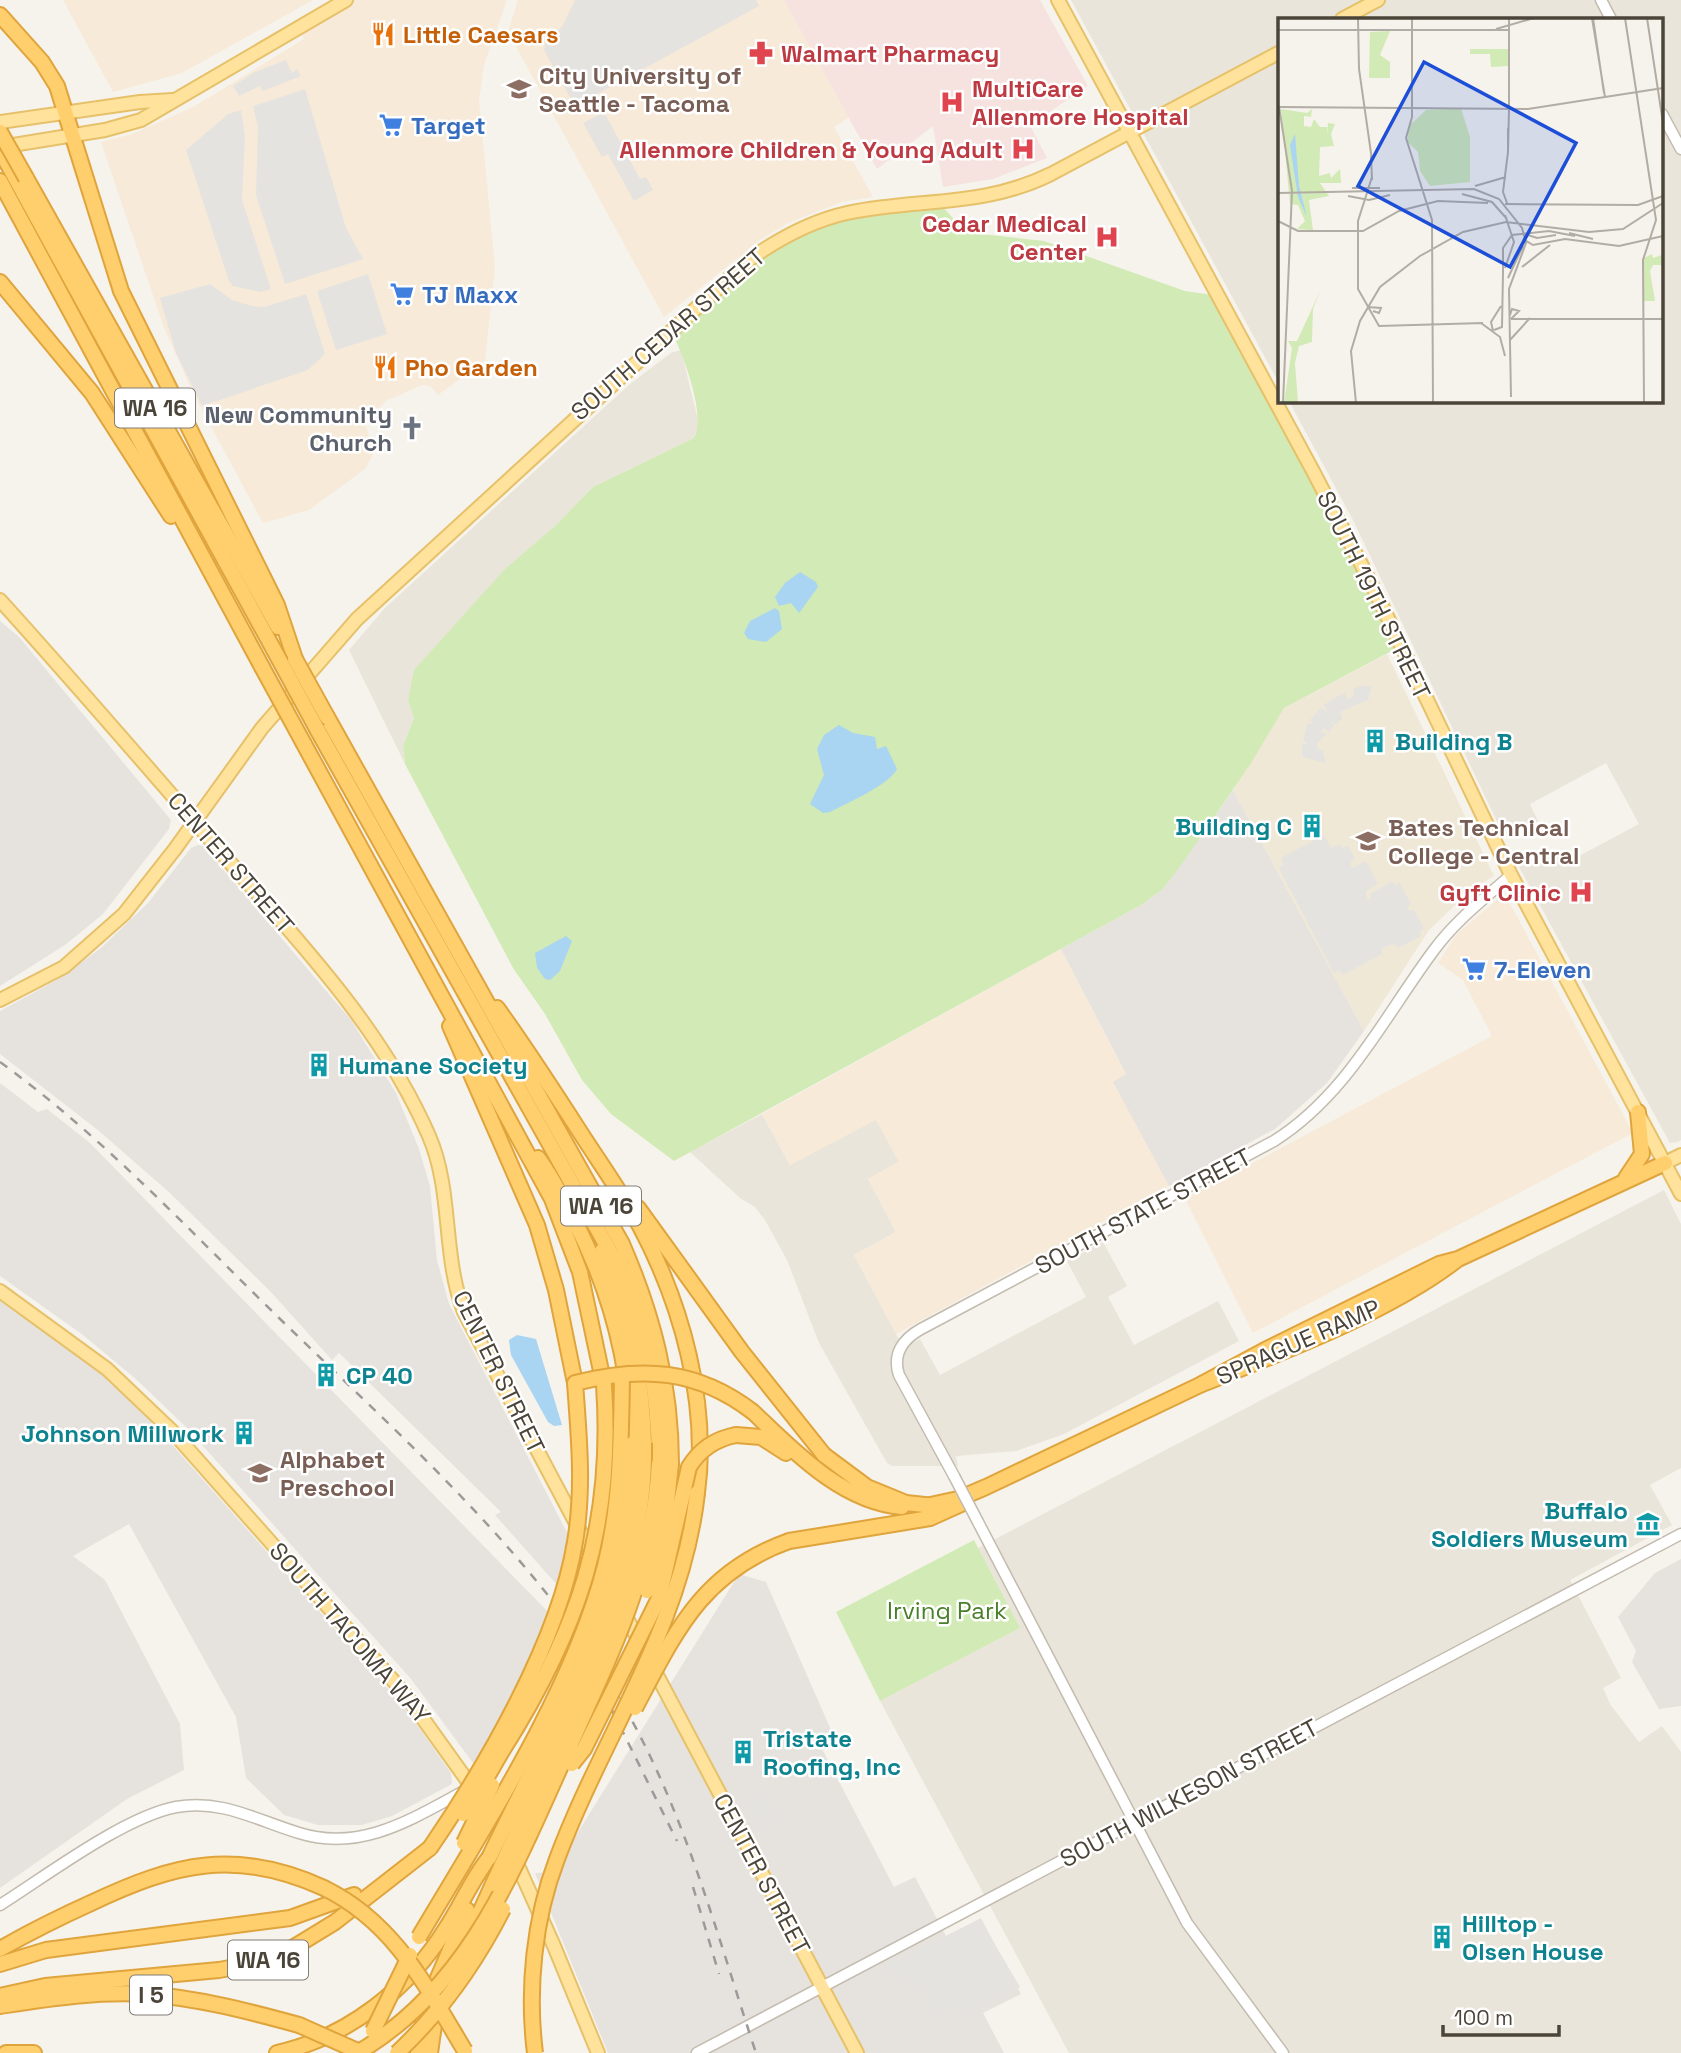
<svg xmlns="http://www.w3.org/2000/svg" width="1681" height="2053" viewBox="0 0 1681 2053" font-family="'Space Grotesk',sans-serif">
	<style>
		.residential { fill: #eae5da }
		.commercial { fill: #f7ead8 }
		.industrial { fill: #e6e2dd }
		.education { fill: #efe8d6 }
		.medical { fill: #f6e3e0 }
		.green { fill: #d2eab5 }
		.parking { fill: #e5e3e0 }
		.water { fill: #a9d4f2 }
		.lines { fill: none; stroke-linecap: round; stroke-linejoin: round }
		.minor-casing { stroke: #c2bbae; stroke-width: 13 }
		.major-casing { stroke: #e6c16a; stroke-width: 16 }
		.highway-casing { stroke: #e0a43c; stroke-width: 18 }
		.minor { stroke: #fff; stroke-width: 10 }
		.major { stroke: #ffe39c; stroke-width: 12 }
		.highway { stroke: #ffcf6e; stroke-width: 14 }
		.rail { stroke: #9a9a9a; stroke-width: 2.5; stroke-dasharray: 9 9; stroke-linecap: butt }
		.minor-bridge-casing { stroke: #c2bbae; stroke-width: 13; stroke-linecap: butt }
		.highway-bridge-casing { stroke: #e0a43c; stroke-width: 18; stroke-linecap: butt }
		.minor-bridge { stroke: #fff; stroke-width: 10 }
		.highway-bridge { stroke: #ffcf6e; stroke-width: 14 }
		.labels { text-anchor: middle; dominant-baseline: central; stroke-width: 5; stroke-linejoin: round; paint-order: stroke }
		.shield { fill: #fff; stroke: #817c74; stroke-width: 2 }
		.shield-label { font-size: 23px; font-weight: bold; fill: #4b4439 }
		.food-label { font-size: 24px; font-weight: bold; fill: #c56008; stroke: #fff; text-anchor: start }
		.health-label { font-size: 24px; font-weight: bold; fill: #be3a42; stroke: #fff; text-anchor: end }
		.education-label { font-size: 24px; font-weight: bold; fill: #785e54; stroke: #fff; text-anchor: start }
		.shop-label { font-size: 24px; font-weight: bold; fill: #366cbe; stroke: #fff; text-anchor: start }
		.street-label { font-size: 24px; fill: #4b4439; stroke: #fff }
		.worship-label { font-size: 24px; font-weight: bold; fill: #5b616d; stroke: #fff; text-anchor: end }
		.culture-label { font-size: 24px; font-weight: bold; fill: #0d838f; stroke: #fff; text-anchor: start }
		.park-label { font-size: 24px; fill: #4a7f2a; stroke: #fff }
		.inset-road { fill: none; stroke: #b2ada4; stroke-width: 2 }
		.view { fill: #1d4ed8; fill-opacity: 0.15; stroke: #1d4ed8; stroke-width: 3.5 }
		.inset-edge { fill: none; stroke: #4b4439; stroke-width: 3.5 }
	</style>
	<rect width="100%" height="100%" fill="#f6f3ec"/>
	<g class="residential">
		<path d="M1071,0H1681V1140L1678,1142L1670,1143L1518,865L1539,863L1559,853L1564,864L1639,824L1606,763L1530,804L1538,821L1505,838L1353,520L1289,401H1662V19H1280V385Z"/>
		<path d="M681,350L699,424L694,438L593,487L554,527L408,701L414,718L403,746L405,764L349,650L385,608L630,384L671,353Z"/>
		<path d="M762,1114L790,1165L876,1119L899,1162L868,1179L896,1232L854,1255L903,1347L920,1339L940,1375L1086,1297L1067,1261L1103,1242L1127,1286L1108,1297L1134,1345L1218,1301L1239,1341L1064,1434L1016,1451L956,1456L958,1466H892L887,1463L819,1343L787,1260L765,1220L755,1207L740,1198L690,1152Z"/>
		<path d="M1664,1190L1681,1224V1468L1650,1485L1672,1525L1570,1580L1621,1678L1603,1688L1610,1704L1639,1742L1662,1726L1681,1752V2053H1069L880,1701L1020,1628L978,1548Z"/>
	</g>
	<g class="commercial">
		<path d="M63,0H313L182,73L113,92Z"/>
		<path d="M347,0H507L484,65L479,101L495,267L485,361L438,395L430,386L422,385L386,401L365,423L374,452L365,469L309,510L263,523L192,391L163,325L101,142L132,134L195,106L304,39L299,29Z"/>
		<path d="M518,0H784L849,117L834,127L873,197L842,202L788,223L760,240L664,317L508,32Z"/>
		<path d="M1500,897L1507,898L1633,1133L1253,1333L1185,1199L1492,1036L1463,980L1438,963L1456,935Z"/>
		<path d="M1061,949L1126,1075L1114,1082L1169,1186L896,1334L854,1255L896,1232L868,1179L899,1162L876,1120L790,1165L762,1114Z"/>
	</g>
	<g class="industrial">
		<path d="M0,621L19,637L171,820L169,829L103,914L65,945L0,986Z"/>
		<path d="M1233,790L1364,1031L1327,1083L1275,1129L1169,1186L1113,1082L1126,1074L1061,949L1141,905L1163,889Z"/>
		<path d="M198,845L203,846L351,1020L396,1093L419,1149L430,1186L437,1260L449,1304L576,1550L566,1595L495,1515L501,1512L339,1353L332,1360L270,1291L170,1193L99,1131L0,1054V1011L55,981L101,948L148,903L191,848Z"/>
		<path d="M0,1083L38,1112L47,1109L90,1143L555,1619L476,1767L411,1679L187,1428L137,1380L83,1335L0,1276Z"/>
		<path d="M0,1301L92,1365L144,1413L405,1708L451,1773L452,1784L392,1816L362,1825H318L284,1815L246,1778L236,1717L129,1524L73,1556L105,1580L180,1724L184,1770L127,1799L0,1888Z"/>
		<path d="M1681,1559V1706L1659,1709L1632,1662L1636,1651L1618,1617L1655,1573Z"/>
		<path d="M739,1574L766,1582L835,1739L821,1747L894,1887L915,1877L946,1936L981,1918L1021,1994L983,2013L1004,2053H608L535,1873L553,1872Z"/>
	</g>
	<path class="education" d="M1387,654L1494,876L1471,890L1429,930L1364,1031L1233,790L1284,708Z"/>
	<path class="medical" d="M784,0H1040L1088,86L1030,125L1047,158L993,179L943,187L933,126L877,169Z"/>
	<g class="green">
		<path d="M943,207L959,225L972,233L1044,241L1185,291L1213,295L1401,646L1284,708L1251,763L1184,861L1163,889L1141,905L674,1161L611,1114L582,1080L545,1014L513,968L405,764L403,746L414,718L408,701L414,670L505,569L554,527L593,487L694,438C707,414 682,353 671,330L750,259L844,213Z"/>
		<path d="M974,1540L1020,1628L880,1701L836,1612Z"/>
	</g>
	<g class="parking">
		<path d="M575,0H756L759,6L575,106L544,50L546,39L562,27Z"/>
		<path d="M286,60L292,73L297,69L301,76L263,91L260,86L239,96L233,86L255,72Z"/>
		<path d="M305,89L346,228L363,259L285,284L256,195L258,127L253,106Z"/>
		<path d="M241,110L245,137L242,200L271,289L261,292L233,286L229,281L186,150L228,114Z"/>
		<path d="M604,112L640,179L646,177L653,190L634,201L608,154L602,157L583,123Z"/>
		<path d="M368,274L387,334L336,350L317,291Z"/>
		<path d="M210,284L232,300L252,306L264,307L306,294L325,354L308,370L202,406L176,353L160,298Z"/>
		<path d="M1361,686H1372L1368,700L1340,712L1342,719L1336,724L1330,720L1334,726L1329,732L1324,728L1321,732L1327,734L1317,743V748L1323,751L1326,763L1302,757V744H1307L1303,740L1308,723L1314,725L1310,720L1321,708L1327,712L1324,705L1333,699L1345,693L1347,699L1354,696L1353,689Z"/>
		<path d="M1324,835L1331,848L1339,844L1343,848L1348,846L1355,859L1350,863L1352,868L1366,861L1378,884L1366,891L1367,899H1371L1370,894L1392,881L1396,885L1399,882L1411,904L1407,906L1409,911L1414,910L1424,928L1419,932L1421,936L1398,948L1394,944L1382,948V954L1343,975L1339,970L1334,973L1279,868L1283,864L1281,858Z"/>
		<path d="M762,1787L781,1822L762,1833L744,1800Z"/>
		<path d="M980,1919L1020,1987L961,2019L953,2006L935,2015L919,1987L909,1988L899,1976H892L886,1966Z"/>
	</g>
	<g class="water">
		<path d="M800,572L816,582L818,587L799,613L791,603L779,606L775,597L785,583Z"/>
		<path d="M775,608L779,611L782,629L766,642L748,639L744,633L750,621Z"/>
		<path d="M839,725L853,733L875,737L877,749L886,746L897,769C889,785 847,803 830,812L823,813L810,804L824,775L817,749L824,735Z"/>
		<path d="M566,936L572,941L560,971L550,980L545,979L537,968L535,953Z"/>
		<path d="M517,1335L536,1339L562,1425L554,1426L548,1422L511,1355L509,1340Z"/>
	</g>
	<g class="lines">
		<g class="minor-casing">
			<g id="minor">
				<path d="M1601,0L1611,19"/>
				<path d="M1662,114L1681,149"/>
				<path d="M954,1476L899,1375C892,1354 903,1339 921,1329L1274,1141C1347,1095 1384,1017 1434,950C1456,920 1484,899 1511,875"/>
				<path d="M978,1522L1187,1923L1283,2053"/>
				<path d="M0,1905C46,1876 124,1817 176,1807C222,1799 256,1820 299,1833C362,1853 415,1817 468,1789"/>
				<path d="M697,2053L1681,1534"/>
			</g>
		</g>
		<g class="major-casing">
			<g id="major">
				<path d="M1058,0L1314,473L1373,587L1511,875L1681,1194"/>
				<path d="M1342,19L1378,0"/>
				<path d="M0,122L140,102L172,100"/>
				<path d="M0,147L105,130L141,120L346,0"/>
				<path d="M0,600C77,685 152,772 227,859C302,945 383,1030 429,1136C453,1191 442,1256 464,1312L606,1580"/>
				<path d="M0,1000L64,967L124,914L175,849L262,728L357,619L750,259C780,238 811,221 847,213C919,198 982,208 1051,174L1280,52"/>
				<path d="M1665,1163L1681,1155"/>
				<path d="M0,1291L107,1369L172,1431L406,1695L474,1790"/>
				<path d="M623,1611L857,2053"/>
				<path d="M514,1857L554,1946L598,2053"/>
			</g>
		</g>
		<g class="highway-casing">
			<g id="highway">
				<path d="M0,15L42,62L57,86L121,291L277,605L295,659"/>
				<path d="M0,150L274,650"/>
				<path d="M26,178L278,627"/>
				<path d="M0,181L262,667"/>
				<path d="M0,282L92,393L171,516"/>
				<path d="M327,717L622,1244C653,1315 671,1385 671,1464"/>
				<path d="M317,729L622,1273C649,1334 659,1397 659,1464"/>
				<path d="M304,744L552,1199L580,1272L604,1385"/>
				<path d="M497,1008C526,1048 553,1090 580,1132C600,1163 622,1194 640,1226C682,1305 709,1403 697,1493"/>
				<path d="M450,1026L537,1225L556,1290L575,1383"/>
				<path d="M538,1158C552,1177 562,1197 573,1218C611,1290 630,1363 632,1444"/>
				<path d="M1626,1178L1642,1154L1638,1112"/>
				<path d="M638,1208L742,1352L824,1455L867,1487L906,1503L934,1506"/>
				<path d="M602,1251C630,1310 642,1378 644,1443"/>
				<path d="M1458,1259C1390,1312 1283,1352 1202,1384L1269,1348L1439,1264L1458,1259L1665,1163"/>
				<path d="M753,1412C795,1452 842,1502 902,1507"/>
				<path d="M736,1435L761,1437L786,1453"/>
				<path d="M926,1506L958,1499L986,1487L1202,1384"/>
				<path d="M789,1541L930,1518L961,1504"/>
				<path d="M468,1939L493,1884"/>
				<path d="M0,1949C30,1932 60,1917 91,1903C175,1863 236,1848 324,1888"/>
				<path d="M0,1964L46,1950L290,1918L354,1895"/>
				<path d="M0,1996L45,1986L219,1970L262,1962L286,1952L335,1922L430,1848"/>
				<path d="M0,2006C47,1999 97,1991 145,1994C198,1998 248,2011 299,2025"/>
				<path d="M6,2053H34"/>
				<path d="M277,2053C348,2037 409,1989 447,1927C462,1904 472,1879 489,1858"/>
				<path d="M418,2053L426,2006L467,1910"/>
				<path d="M430,2053L434,2025L455,1967"/>
			</g>
		</g>
		<use href="#minor" class="minor"/>
		<use href="#major" class="major"/>
		<use href="#highway" class="highway"/>
		<g class="rail">
			<path d="M0,1062C102,1136 188,1229 278,1317C399,1435 531,1550 618,1696C684,1807 716,1932 756,2053"/>
			<path d="M596,1678L677,1841"/>
			<path d="M693,1887L719,1974"/>
		</g>
		<g class="minor-bridge-casing">
			<path id="minor-bridge" d="M954,1476L978,1522"/>
		</g>
		<g class="highway-bridge-casing">
			<g id="highway-bridge">
				<path d="M0,132L26,178"/>
				<path d="M274,650L317,729"/>
				<path d="M295,659L327,717"/>
				<path d="M262,667L304,744"/>
				<path d="M647,1591L665,1521L671,1464"/>
				<path d="M635,1708C676,1631 702,1572 789,1541"/>
				<path d="M572,1764L584,1749L659,1598L689,1467C700,1449 715,1439 736,1435"/>
				<path d="M463,1814C478,1794 489,1773 502,1751C578,1631 614,1528 604,1385"/>
				<path d="M464,1843L492,1785"/>
				<path d="M430,1848C486,1766 559,1641 575,1542C584,1489 579,1437 575,1383C642,1366 697,1369 753,1412"/>
				<path d="M489,1858C555,1721 629,1600 632,1444"/>
				<path d="M493,1884C517,1832 541,1780 565,1728C608,1634 646,1550 644,1443"/>
				<path d="M324,1888C394,1922 426,1986 465,2051"/>
				<path d="M419,1937C485,1826 573,1690 605,1566C621,1503 621,1439 622,1375"/>
				<path d="M299,2025L362,2053"/>
				<path d="M373,2031L410,1955"/>
				<path d="M357,2053C471,1987 516,1864 568,1750C612,1651 652,1575 659,1464"/>
				<path d="M397,2053C442,2011 475,1964 503,1909"/>
				<path d="M535,2053C527,1989 534,1919 557,1859C603,1735 682,1628 697,1493"/>
			</g>
		</g>
		<use href="#minor-bridge" class="minor-bridge"/>
		<use href="#highway-bridge" class="highway-bridge"/>
	</g>
	<defs>
		<g id="restaurant-bare" transform="scale(1.89)"><path d="M-5-6h1v4h1v-4h1v4h1v-4h1v5L-1.5 .5V6h-2V.5L-5-1ZM5-6V6H3V1.5H1.5Q1.5-4 5-6Z" fill="#e8710a" stroke="#fff" stroke-width="2.5" paint-order="stroke"/></g>
		<g id="pharmacy-bare" transform="scale(1.89)"><path d="M-2-6h4v4h4v4h-4v4h-4v-4h-4v-4h4Z" fill="#e0444e" stroke="#fff" stroke-width="2.5" paint-order="stroke"/></g>
		<g id="university-bare" transform="scale(1.89)"><path d="M0-5L7-2L0 1L-7-2ZM-4 1L0 2.5L4 1V4Q0 6-4 4Z" fill="#8d6e63" stroke="#fff" stroke-width="2.5" paint-order="stroke"/></g>
		<g id="hospital-bare" transform="scale(1.89)"><path d="M-5-5h3v3.5h4V-5h3V5h-3V1.5h-4V5h-3Z" fill="#e0444e" stroke="#fff" stroke-width="2.5" paint-order="stroke"/></g>
		<g id="supermarket-bare" transform="scale(1.89)"><path d="M-6-5.5h2.5l.6 2H6L4.5 2H-2.5L-4.4-4H-6ZM-1.5 3.2a1.3 1.3 0 1 0 .1 0ZM3 3.2a1.3 1.3 0 1 0 .1 0Z" fill="#3f7fe0" stroke="#fff" stroke-width="2.5" paint-order="stroke"/></g>
		<g id="church-bare" transform="scale(1.89)"><path d="M-1.2-6h2.4v3.5h3.3v2.4h-3.3V6h-2.4V-.1h-3.3v-2.4h3.3Z" fill="#6b7280" stroke="#fff" stroke-width="2.5" paint-order="stroke"/></g>
		<g id="building-bare" transform="scale(1.89)"><path d="M-4-6H4V6H1V3H-1V6H-4ZM-2.5-4.3h1.7v1.8h-1.7ZM.8-4.3h1.7v1.8H.8ZM-2.5-1h1.7V.8h-1.7ZM.8-1h1.7V.8H.8Z" fill="#0f9aa8" stroke="#fff" stroke-width="2.5" paint-order="stroke"/></g>
		<g id="school-bare" transform="scale(1.89)"><path d="M0-5L7-2L0 1L-7-2ZM-4 1L0 2.5L4 1V4Q0 6-4 4Z" fill="#8d6e63" stroke="#fff" stroke-width="2.5" paint-order="stroke"/></g>
		<g id="museum-bare" transform="scale(1.89)"><path d="M0-6L6-3V-2H-6V-3ZM-5-1h2V3h-2ZM-1-1h2V3h-2ZM3-1h2V3H3ZM-6 4H6V6H-6Z" fill="#0f9aa8" stroke="#fff" stroke-width="2.5" paint-order="stroke"/></g>
	</defs>
	<g fill-rule="evenodd">
		<use href="#restaurant-bare" x="383" y="34"/>
		<use href="#pharmacy-bare" x="761" y="53"/>
		<use href="#university-bare" x="519" y="89"/>
		<use href="#hospital-bare" x="952" y="102"/>
		<use href="#supermarket-bare" x="391" y="125"/>
		<use href="#hospital-bare" x="1023" y="149"/>
		<use href="#hospital-bare" x="1107" y="237"/>
		<use href="#supermarket-bare" x="402" y="294"/>
		<use href="#restaurant-bare" x="385" y="367"/>
		<use href="#church-bare" x="412" y="428"/>
		<use href="#building-bare" x="1375" y="741"/>
		<use href="#building-bare" x="1312" y="826"/>
		<use href="#university-bare" x="1368" y="841"/>
		<use href="#hospital-bare" x="1581" y="892"/>
		<use href="#supermarket-bare" x="1474" y="969"/>
		<use href="#building-bare" x="319" y="1065"/>
		<use href="#building-bare" x="326" y="1375"/>
		<use href="#building-bare" x="244" y="1433"/>
		<use href="#school-bare" x="260" y="1473"/>
		<use href="#museum-bare" x="1648" y="1524"/>
		<use href="#building-bare" x="743" y="1752"/>
		<use href="#building-bare" x="1442" y="1937"/>
	</g>
	<g class="labels">
		<g class="shield">
			<rect x="115" y="388.5" width="80" height="39" rx="5"/>
			<rect x="561" y="1186.5" width="80" height="39" rx="5"/>
			<rect x="228" y="1940.5" width="80" height="39" rx="5"/>
			<rect x="130" y="1975.5" width="42" height="39" rx="5"/>
		</g>
		<g class="shield-label">
			<text x="155" y="408">WA 16</text>
			<text x="601" y="1206">WA 16</text>
			<text x="268" y="1960">WA 16</text>
			<text x="151" y="1995">I 5</text>
		</g>
		<g class="food-label">
			<text x="403" y="34">Little Caesars</text>
			<text x="405" y="367">Pho Garden</text>
		</g>
		<g class="health-label">
			<text x="781" y="53" text-anchor="start">Walmart Pharmacy</text>
			<text x="972" y="88" text-anchor="start">MultiCare<tspan x="972" dy="28">Allenmore Hospital</tspan></text>
			<text x="1003" y="149">Allenmore Children &amp; Young Adult</text>
			<text x="1087" y="223">Cedar Medical<tspan x="1087" dy="28">Center</tspan></text>
			<text x="1561" y="892">Gyft Clinic</text>
		</g>
		<g class="education-label">
			<text x="539" y="75">City University of<tspan x="539" dy="28">Seattle - Tacoma</tspan></text>
			<text x="1388" y="827">Bates Technical<tspan x="1388" dy="28">College - Central</tspan></text>
			<text x="280" y="1459">Alphabet<tspan x="280" dy="28">Preschool</tspan></text>
		</g>
		<g class="shop-label">
			<text x="411" y="125">Target</text>
			<text x="422" y="294">TJ Maxx</text>
			<text x="1494" y="969">7-Eleven</text>
		</g>
		<g class="street-label">
			<text transform="translate(668 334) rotate(-41)">SOUTH CEDAR STREET</text>
			<text transform="translate(1374 595) rotate(64)">SOUTH 19TH STREET</text>
			<text transform="translate(231 863) rotate(49)">CENTER STREET</text>
			<text transform="translate(1143 1211) rotate(-28)">SOUTH STATE STREET</text>
			<text transform="translate(1298 1342) rotate(-24)">SPRAGUE RAMP</text>
			<text transform="translate(499 1372) rotate(64)">CENTER STREET</text>
			<text transform="translate(350 1633) rotate(49)">SOUTH TACOMA WAY</text>
			<text transform="translate(1189 1793) rotate(-28)">SOUTH WILKESON STREET</text>
			<text transform="translate(762 1874) rotate(62)">CENTER STREET</text>
		</g>
		<g class="worship-label">
			<text x="392" y="414">New Community<tspan x="392" dy="28">Church</tspan></text>
		</g>
		<g class="culture-label">
			<text x="1395" y="741">Building B</text>
			<text x="1292" y="826" text-anchor="end">Building C</text>
			<text x="339" y="1065">Humane Society</text>
			<text x="346" y="1375">CP 40</text>
			<text x="224" y="1433" text-anchor="end">Johnson Millwork</text>
			<text x="1628" y="1510" text-anchor="end">Buffalo<tspan x="1628" dy="28">Soldiers Museum</tspan></text>
			<text x="763" y="1738">Tristate<tspan x="763" dy="28">Roofing, Inc</tspan></text>
			<text x="1462" y="1923">Hilltop -<tspan x="1462" dy="28">Olsen House</tspan></text>
		</g>
		<g class="park-label">
			<text x="947" y="1610">Irving Park</text>
		</g>
	</g>
	<g transform="translate(1278 18)">
		<rect width="385" height="385" fill="#f6f3ec"/>
		<path d="M112,13L102,37L112,44V60H91L92,14ZM192,31H230L231,48L213,49L212,36H192ZM183,90L192,119V164L152,168L142,153L140,134L129,123L132,107L148,92ZM3,91L29,95L34,91L33,99L26,98V108L33,109L36,101L42,109H49V117L50,105L57,106L53,116L56,128L42,129L41,158L52,155L53,160L62,151L63,165H42L51,178L31,182L35,212L19,211L27,203L20,187L12,186ZM374,236L375,240L384,237L385,247H375L372,253L377,283H365L366,240ZM43,271L35,291L34,324L21,328L17,345L20,385H6L14,330L10,323H19Z" fill="#d2eab5"/>
		<path d="M17,116L21,168L29,199L20,179L12,127Z" fill="#a9d4f2"/>
		<path class="inset-road" d="M80,0L81,51L94,142M134,0V99L128,120L154,202L155,385M231,0V91M314,0L327,79M315,0L326,75M347,0L378,202L365,242L366,385M369,0L385,105M218,11L256,0M0,12H231M1,88L14,173L5,385M0,89L250,91L385,70M230,110V134L231,91M93,138L94,162M94,159L80,203V271L101,308L205,305M197,168L228,159M74,170H102M0,175L196,171L221,181L244,210L248,225L231,271L233,379M184,176L214,184L229,201M70,178L91,182L112,177M229,185L225,174L230,134M227,186L360,187L385,178M0,203L20,213H85L121,193L160,183L210,185M291,215L315,221M247,216L259,220L278,217M245,221L255,227L287,221L341,228L385,218M244,249L272,227M227,250L236,224L227,197M225,255V230L234,217L271,213L297,218M230,260L245,228M89,289L103,290L101,295L95,293M232,297L234,291L241,293L233,301M233,301H385M203,305L222,319L227,338M216,312L224,309L225,255M215,313L213,304L223,288M232,322L252,300M78,385L73,333L82,303L102,269L142,238L185,214L228,204L311,214L345,211L385,185"/>
		<path class="view" d="M146,44L298,125L232,249L80,168Z"/>
		<rect width="385" height="385" class="inset-edge"/>
	</g>
	<path d="M1443 2025v10h116v-10" fill="none" stroke="#4b4439" stroke-width="3.5"/>
	<text x="1454" y="2025" font-size="21" fill="#4b4439" stroke="#ffffff" stroke-width="5" paint-order="stroke">100 m</text>
</svg>
